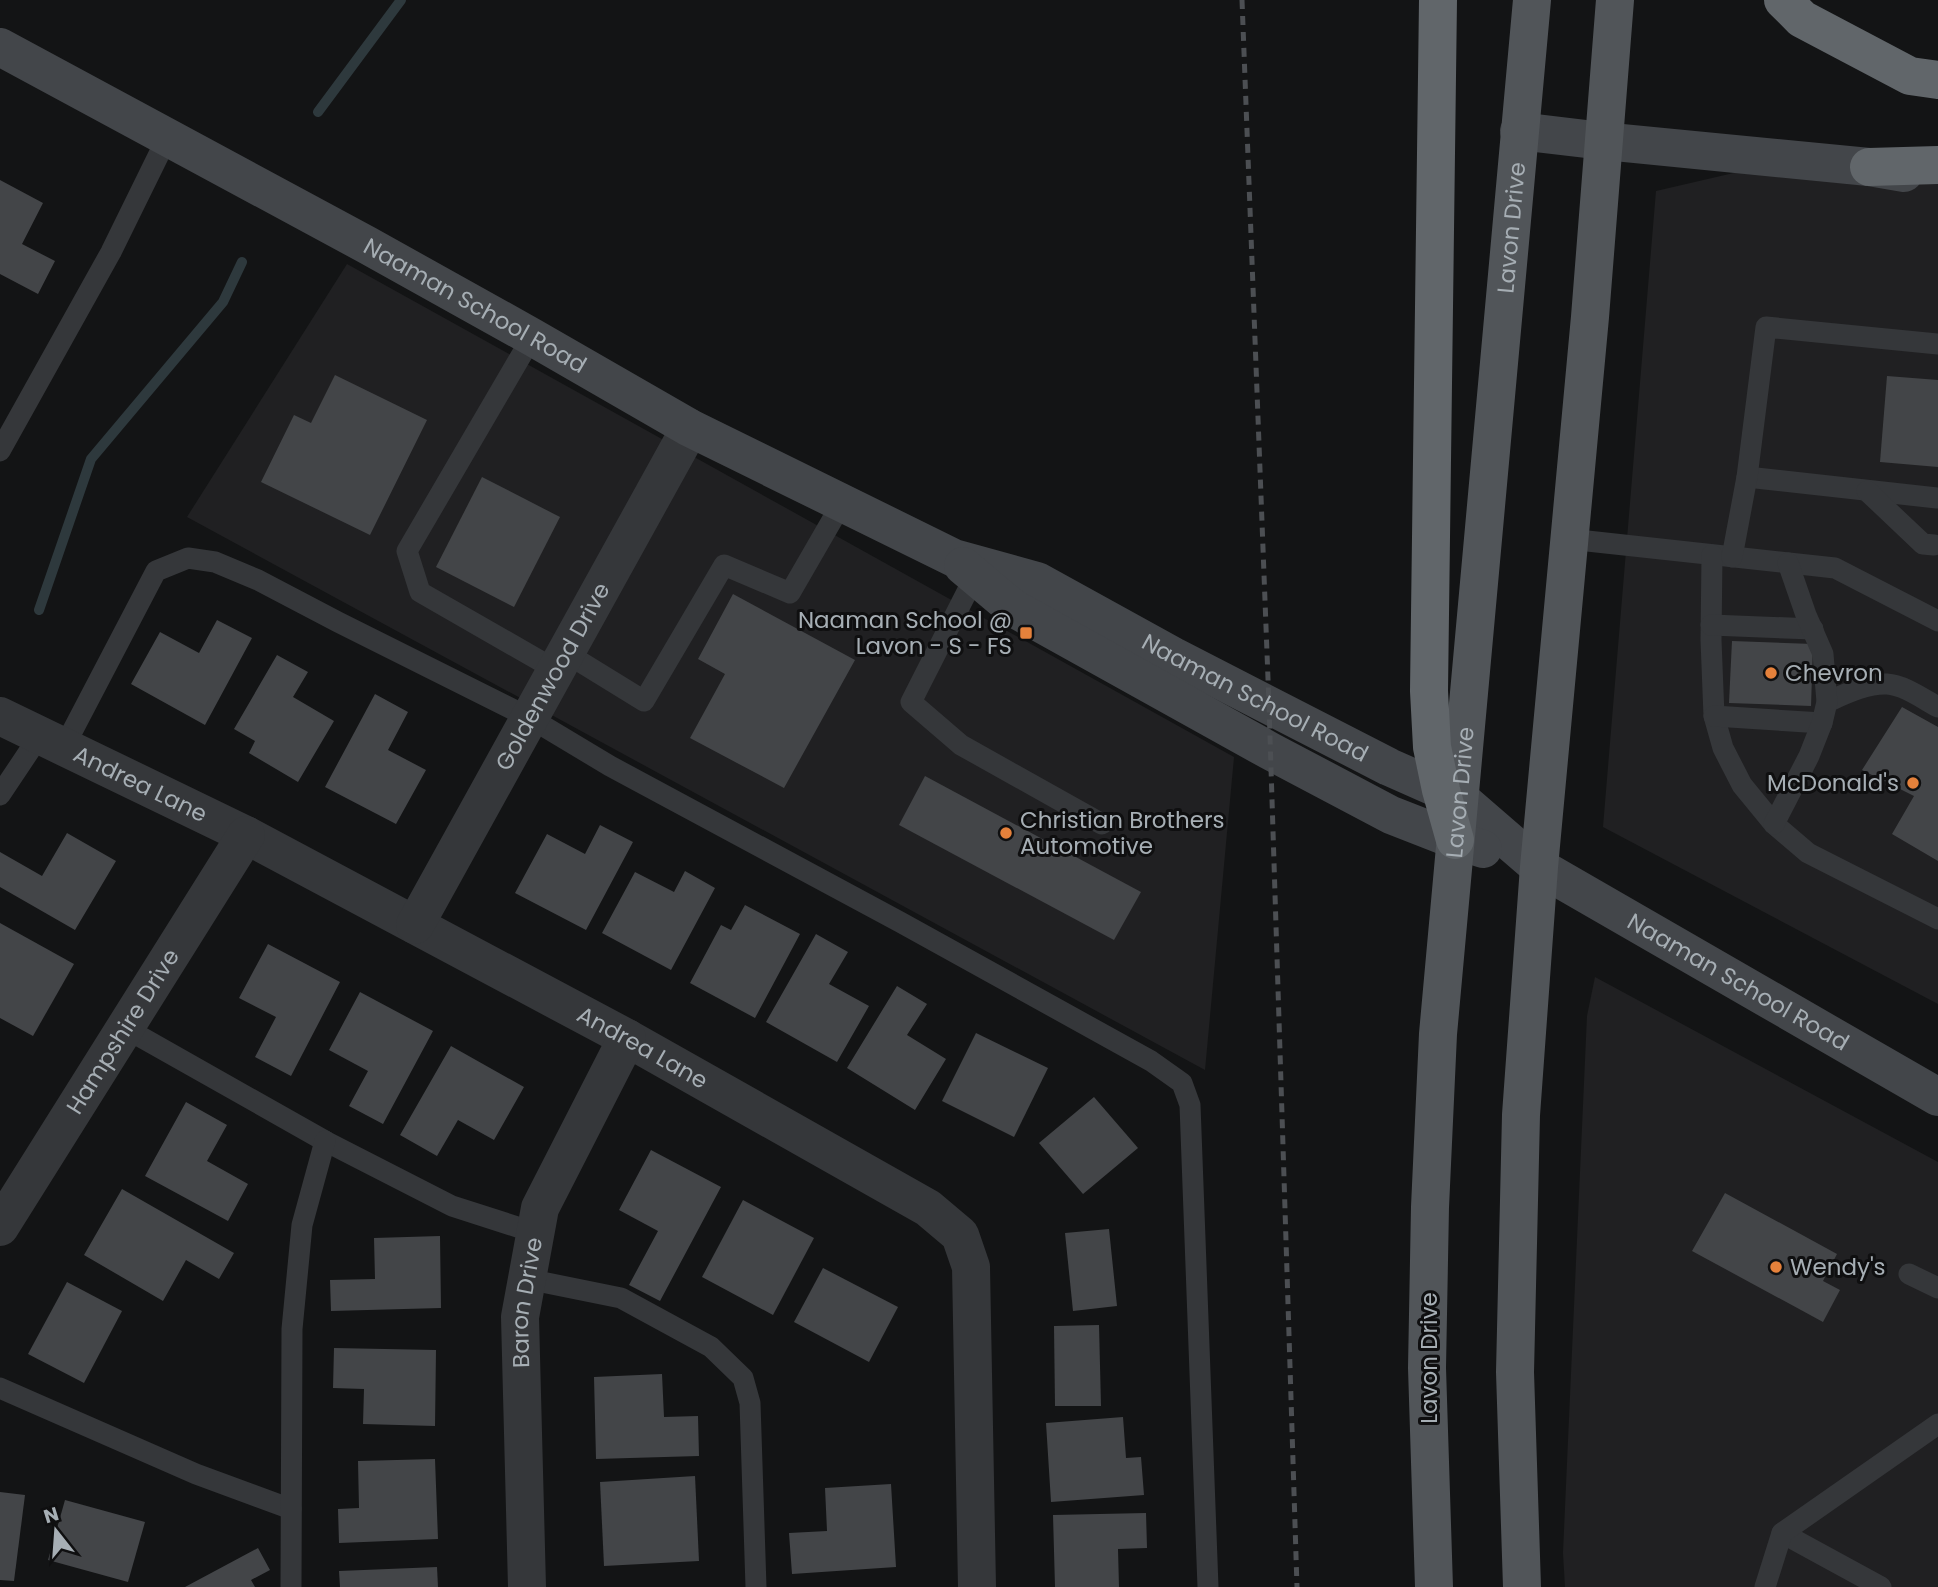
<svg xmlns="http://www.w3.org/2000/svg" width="1938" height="1587" viewBox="0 0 1938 1587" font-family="Poppins,sans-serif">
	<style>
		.built { fill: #202022 }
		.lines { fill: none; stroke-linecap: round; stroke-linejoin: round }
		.stream { stroke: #2e393d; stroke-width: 10 }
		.building { fill: #434548 }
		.service { stroke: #35373a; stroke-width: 21 }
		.minor { stroke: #35373a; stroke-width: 38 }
		.secondary { stroke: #43464a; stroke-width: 38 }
		.primary { stroke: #515559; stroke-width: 38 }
		.motorway { stroke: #61666a; stroke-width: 38 }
		.rail { stroke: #4c4f53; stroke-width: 5; stroke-dasharray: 9 7; stroke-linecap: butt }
		.poi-dot { fill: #e5813b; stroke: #0f0f10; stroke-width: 2.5 }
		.labels { text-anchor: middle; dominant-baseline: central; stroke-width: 6; stroke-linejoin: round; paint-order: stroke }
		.street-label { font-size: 23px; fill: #a6aeb4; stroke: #0f0f10 }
		.poi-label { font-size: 23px; fill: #a6aeb4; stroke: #0f0f10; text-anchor: start }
	</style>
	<rect width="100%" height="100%" fill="#131415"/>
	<g class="built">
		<path d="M1794,159L1938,175V1004L1603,827L1656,191Z"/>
		<path d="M347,264L1234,757L1205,1070L187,517Z"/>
		<path d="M1595,977L1938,1162V1587H1565L1563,1553L1587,1016Z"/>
	</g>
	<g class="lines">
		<g class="stream">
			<path d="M318,112L401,0"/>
			<path d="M39,610L91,459L223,302L242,262"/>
		</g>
	</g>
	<g class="building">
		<path d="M0,180L43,203L22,244L55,261L38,294L0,274Z"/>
		<path d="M335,375L427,420L370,535L261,482L294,415L311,423Z"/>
		<path d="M1887,376L1938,380V467L1880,462Z"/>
		<path d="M482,477L560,517L514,607L436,567Z"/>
		<path d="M733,594L855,660L784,788L690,738L725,674L698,659Z"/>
		<path d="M217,620L252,638L205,725L131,684L160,632L199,653Z"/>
		<path d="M1732,641L1813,644L1811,706L1729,703Z"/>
		<path d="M277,655L308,672L293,697L334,721L298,782L249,753L255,741L234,729Z"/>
		<path d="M375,694L408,712L388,750L426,770L396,824L325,787Z"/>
		<path d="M1902,707L1938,727V861L1892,834L1914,796L1862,770Z"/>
		<path d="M925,776L1141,892L1114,940L899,825Z"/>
		<path d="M600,825L633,842L586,930L515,893L547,834L585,854Z"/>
		<path d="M67,833L116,861L75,930L0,887V852L42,876Z"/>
		<path d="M685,871L715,888L671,970L602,933L635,872L674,892Z"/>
		<path d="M745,905L800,934L755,1018L690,983L721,925L731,930Z"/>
		<path d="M0,923L74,964L33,1036L0,1018Z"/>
		<path d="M816,934L848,952L829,984L869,1006L837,1062L766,1022Z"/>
		<path d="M268,944L340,982L291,1076L255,1057L276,1017L239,998Z"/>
		<path d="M897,986L927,1004L907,1035L946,1059L915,1110L847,1068Z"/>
		<path d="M360,992L433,1031L383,1124L349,1106L368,1071L329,1050Z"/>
		<path d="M976,1033L1048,1068L1014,1137L942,1101Z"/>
		<path d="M451,1046L524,1087L494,1140L458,1120L437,1156L400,1135Z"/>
		<path d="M1094,1097L1138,1148L1083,1194L1039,1143Z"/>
		<path d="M186,1102L227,1125L207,1161L248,1184L228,1221L145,1176Z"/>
		<path d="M651,1150L721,1187L660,1301L629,1285L658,1231L619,1210Z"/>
		<path d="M122,1189L234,1253L219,1279L186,1260L163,1301L84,1255Z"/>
		<path d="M1725,1193L1837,1254L1823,1281L1840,1290L1823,1322L1692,1251Z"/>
		<path d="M743,1200L814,1238L773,1315L702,1277Z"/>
		<path d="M1109,1229L1117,1306L1073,1311L1065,1233Z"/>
		<path d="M440,1236L441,1308L331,1311L330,1280L375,1279L374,1238Z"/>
		<path d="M823,1268L898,1307L869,1362L794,1322Z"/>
		<path d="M67,1282L122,1311L84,1383L28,1354Z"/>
		<path d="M1099,1325L1101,1406H1055L1054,1326Z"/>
		<path d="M334,1348L436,1350L435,1426L363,1424L364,1389L333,1388Z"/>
		<path d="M662,1374L664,1417L698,1416L699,1456L596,1459L594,1377Z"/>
		<path d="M1123,1417L1126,1458L1141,1457L1144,1495L1051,1502L1046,1423Z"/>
		<path d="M435,1459L438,1539L339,1543L338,1509L359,1508L358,1461Z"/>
		<path d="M695,1476L699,1561L604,1566L600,1482Z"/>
		<path d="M891,1484L896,1567L792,1574L789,1533L827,1531L825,1488Z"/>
		<path d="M0,1492L25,1495L14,1581L0,1580Z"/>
		<path d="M65,1500L145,1522L128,1582L48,1560Z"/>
		<path d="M1146,1513L1147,1548L1118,1549L1119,1587H1055L1053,1515Z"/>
		<path d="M258,1548L270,1570L251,1580L255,1587H185Z"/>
		<path d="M437,1567L438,1587H340L339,1571Z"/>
	</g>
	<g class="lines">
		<g class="service">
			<path d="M532,337L407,551L420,592L556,670"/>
			<path d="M0,451L111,252L167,138"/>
			<path d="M1747,477L1937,498"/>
			<path d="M1867,491L1923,544L1934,545"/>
			<path d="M1569,539L1835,568L1938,621"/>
			<path d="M1712,555L1711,640L1714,716L1723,748L1742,785L1774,824L1808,853L1938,919"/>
			<path d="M1732,557L1747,477L1766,327L1938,344"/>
			<path d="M975,576L911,702L961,745L1102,824"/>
			<path d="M1711,625L1813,629"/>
			<path d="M566,653L644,701L724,565L790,593L842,503"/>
			<path d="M1827,702C1845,694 1867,683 1887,684C1904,685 1923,699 1938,707"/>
			<path d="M1714,716L1822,723"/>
			<path d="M64,747L156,571L188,558L215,562L258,580L338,622L530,718L610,766L900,922L1151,1061L1182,1083L1190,1105L1208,1587"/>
			<path d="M0,795L40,735"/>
			<path d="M1774,824L1809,756L1822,723L1827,702L1823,654L1806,615L1788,563"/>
			<path d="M125,1028L325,1141L452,1206L536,1233"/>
			<path d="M1909,1274L1938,1288"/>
			<path d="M527,1279L621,1298L711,1347L743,1378L750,1403L756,1587"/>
			<path d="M0,1388L196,1474L291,1509"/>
			<path d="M1782,1533L1881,1587"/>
			<path d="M291,1587L292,1329L302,1225L325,1141"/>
			<path d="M1765,1587L1782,1533L1938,1424"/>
		</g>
		<g class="minor">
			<path id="s1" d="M0,716L246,835L627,1038L928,1208L960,1235L971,1267L977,1587"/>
			<path id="s2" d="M415,925L690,428"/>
			<path id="s3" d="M0,1227L246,835"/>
			<path id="s4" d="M527,1587L520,1317L540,1208L627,1038"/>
		</g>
		<g class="secondary">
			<path id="s5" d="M0,47L367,245L532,337L690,428L954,558L1037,581L1173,656L1389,767L1459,798L1539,867L1938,1097"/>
			<path d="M1519,131L1603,141L1869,167L1904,173"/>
			<path d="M963,566L1013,608L1270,751L1391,815L1455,840L1483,849"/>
		</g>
		<g class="primary">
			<path id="s6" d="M1434,1587L1427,1368L1430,1207L1438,1034L1532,0"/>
			<path d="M1522,1587L1515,1372L1521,1115L1539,867L1590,317L1615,0"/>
		</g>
		<g class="motorway">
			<path d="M1438,0L1429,691L1432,747L1441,790L1455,840"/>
			<path d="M1783,0L1802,19L1910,76L1938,80"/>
			<path d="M1869,167L1938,165"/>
		</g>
		<path class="rail" d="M1242,0L1269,705L1297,1587"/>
	</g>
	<g class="poi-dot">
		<rect x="1019" y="626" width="14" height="14" rx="3.5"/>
		<circle cx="1771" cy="673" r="7"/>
		<circle cx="1913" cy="783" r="7"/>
		<circle cx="1006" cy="833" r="7"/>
		<circle cx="1776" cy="1267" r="7"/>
	</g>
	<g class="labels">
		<g class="street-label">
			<text stroke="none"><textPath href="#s6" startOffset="1363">Lavon Drive</textPath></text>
			<text stroke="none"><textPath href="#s5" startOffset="541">Naaman School Road</textPath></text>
			<text stroke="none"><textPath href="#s2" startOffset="284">Goldenwood Drive</textPath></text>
			<text stroke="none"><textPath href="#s5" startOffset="1416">Naaman School Road</textPath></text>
			<text stroke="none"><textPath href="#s1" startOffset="156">Andrea Lane</textPath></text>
			<text stroke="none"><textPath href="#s6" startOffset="796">Lavon Drive</textPath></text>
			<text stroke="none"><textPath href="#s5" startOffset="1979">Naaman School Road</textPath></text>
			<text stroke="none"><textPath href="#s3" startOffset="231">Hampshire Drive</textPath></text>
			<text stroke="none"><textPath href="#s1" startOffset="723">Andrea Lane</textPath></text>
			<text stroke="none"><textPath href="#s4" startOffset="285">Baron Drive</textPath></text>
			<text transform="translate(1429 1358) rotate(-90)">Lavon Drive</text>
		</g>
		<g class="poi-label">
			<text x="1012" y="620" text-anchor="end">Naaman School @<tspan x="1012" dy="26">Lavon - S - FS</tspan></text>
			<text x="1785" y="673">Chevron</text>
			<text x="1899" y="783" text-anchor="end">McDonald's</text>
			<text x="1020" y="820">Christian Brothers<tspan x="1020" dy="26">Automotive</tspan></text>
			<text x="1790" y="1267">Wendy's</text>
		</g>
	</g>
	<g transform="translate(56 1531) rotate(343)" stroke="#0f0f10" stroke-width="5" paint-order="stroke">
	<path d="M0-5L12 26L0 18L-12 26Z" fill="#a6aeb4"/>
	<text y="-10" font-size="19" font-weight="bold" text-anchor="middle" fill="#a6aeb4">N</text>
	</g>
</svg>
